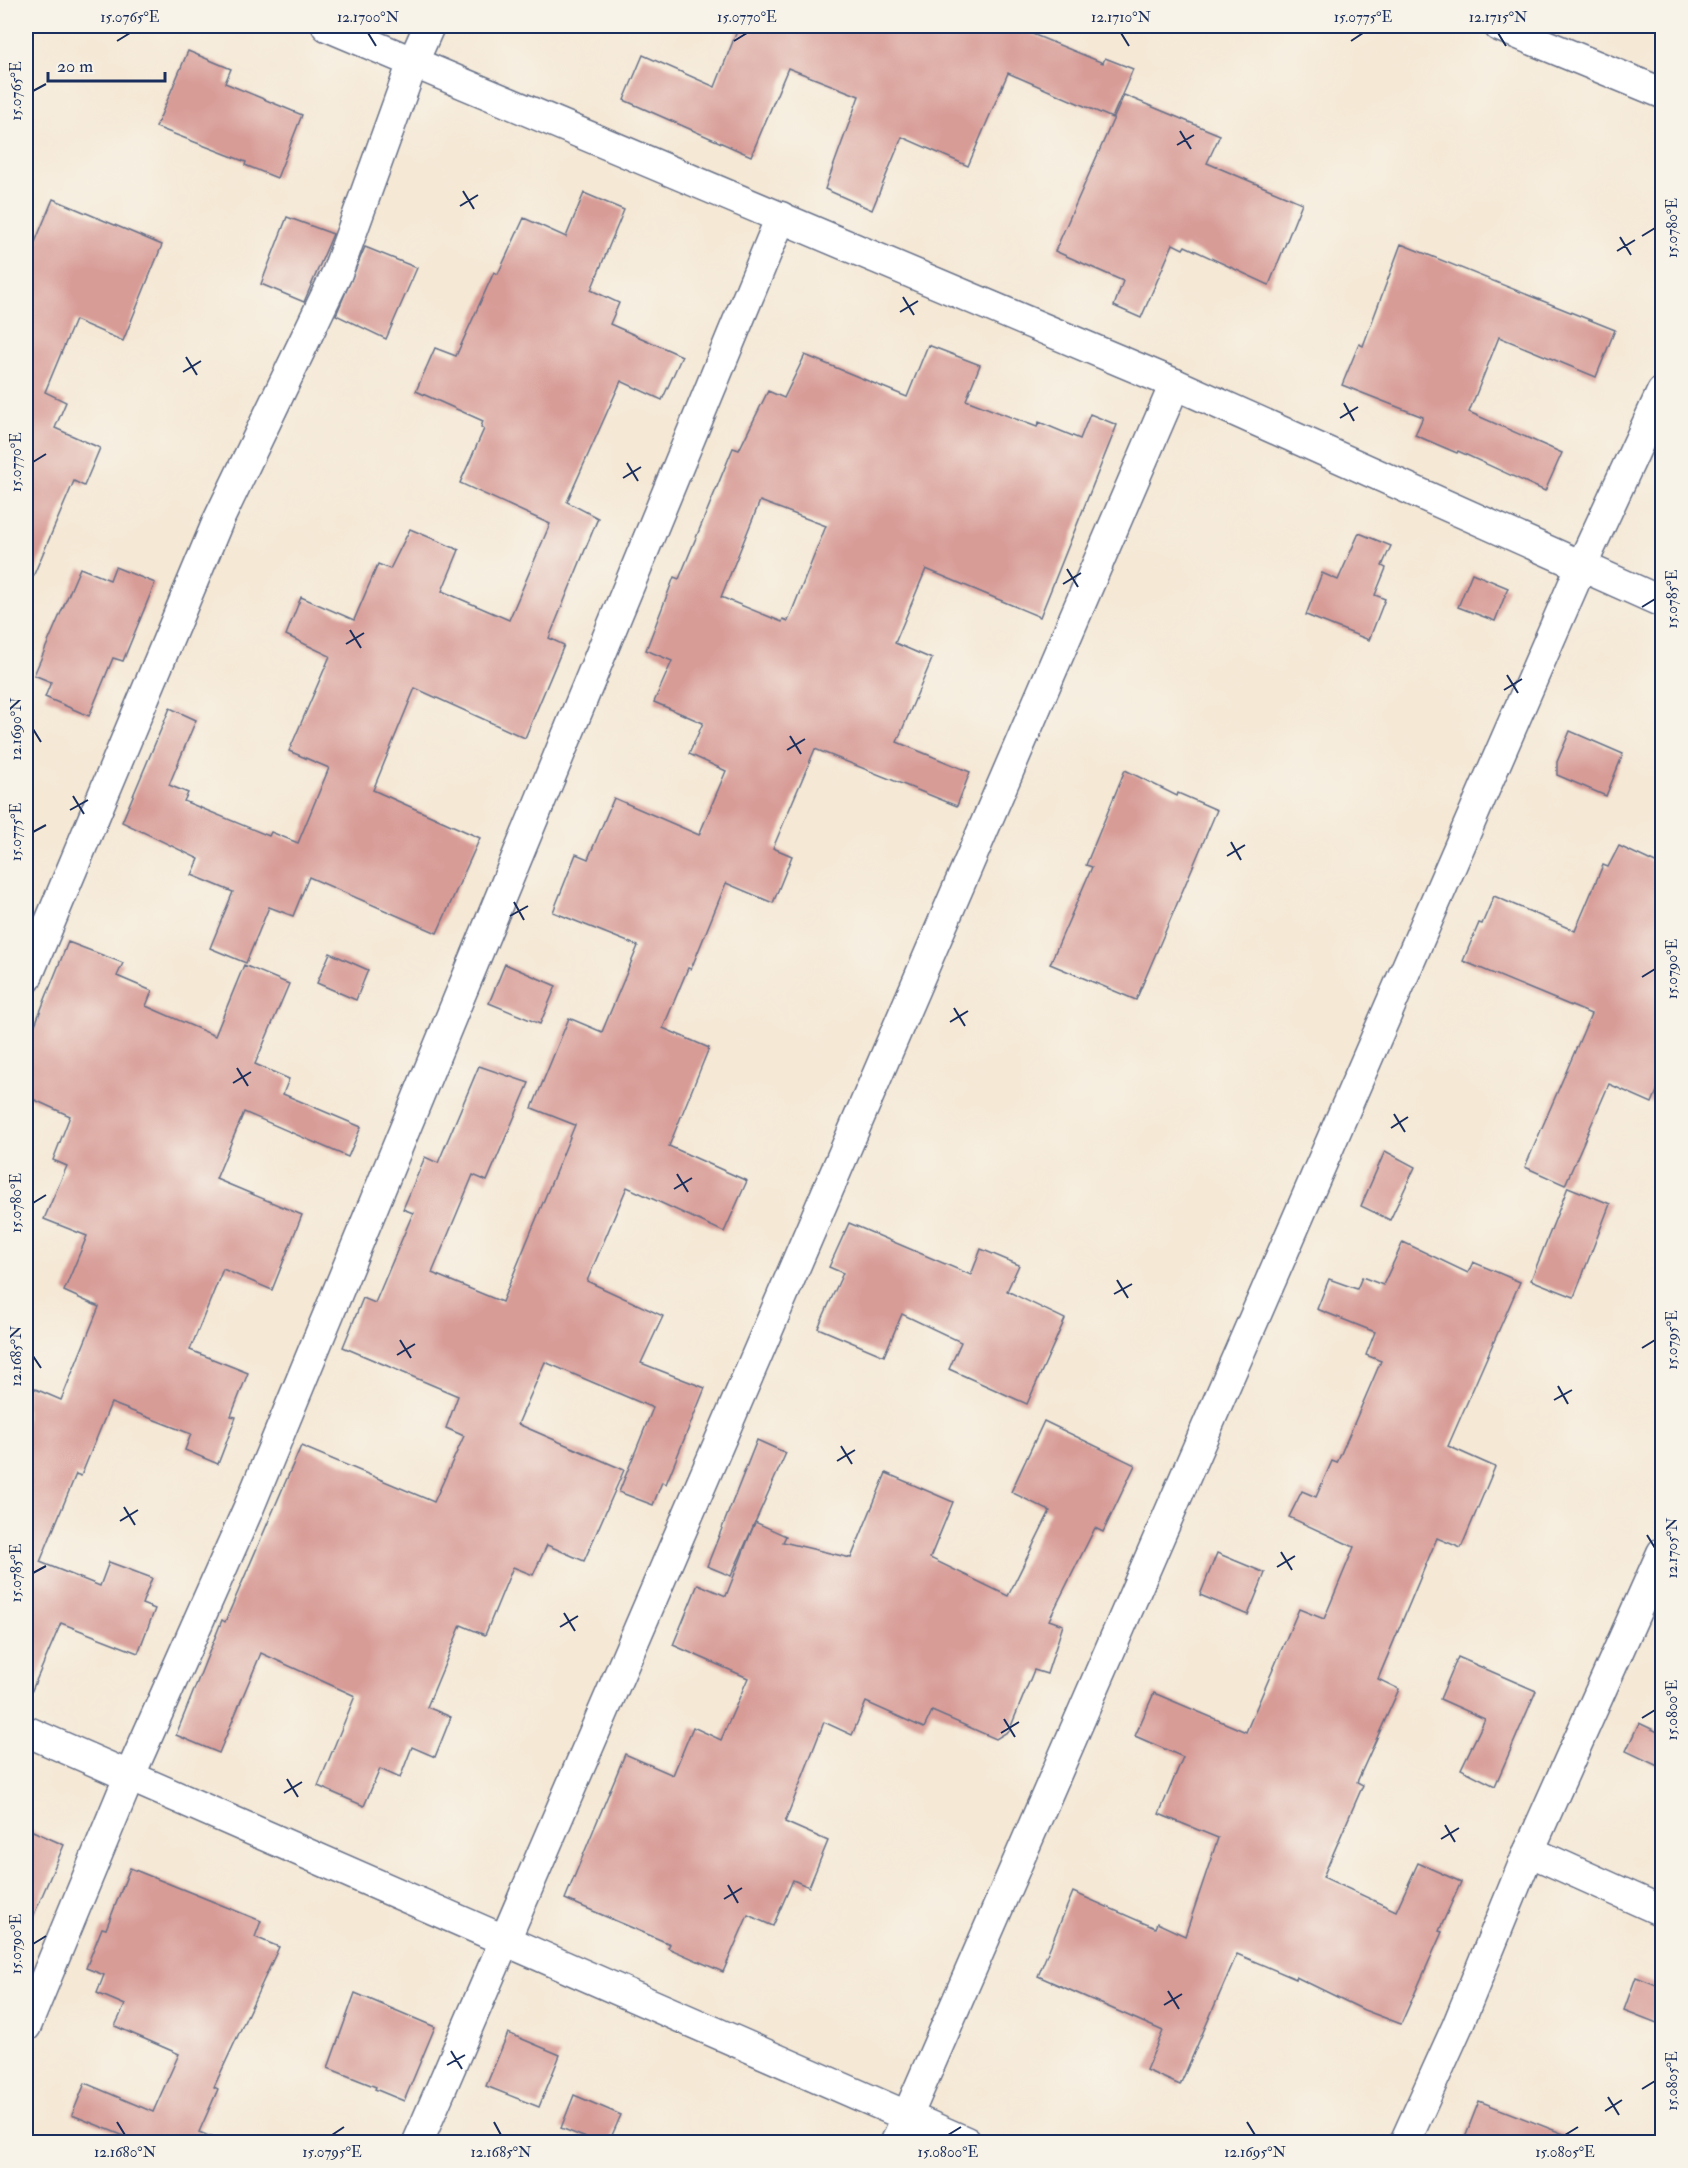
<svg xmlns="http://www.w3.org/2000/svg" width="1688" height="2168" viewBox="0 0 1688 2168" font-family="'IM FELL Double Pica',serif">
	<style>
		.building { fill: #d89c97; fill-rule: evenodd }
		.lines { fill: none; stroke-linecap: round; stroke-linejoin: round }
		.minor-casing { stroke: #677088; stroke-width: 33 }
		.minor { stroke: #fff; stroke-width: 30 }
		.ticks { fill: none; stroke: #1b2f5e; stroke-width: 2 }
		.neatline { fill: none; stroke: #1b2f5e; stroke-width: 2 }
		.ticks-label { font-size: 15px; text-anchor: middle; fill: #1b2f5e }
	</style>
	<rect width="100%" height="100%" fill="#f7f3e8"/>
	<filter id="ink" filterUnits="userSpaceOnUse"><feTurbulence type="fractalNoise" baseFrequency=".0167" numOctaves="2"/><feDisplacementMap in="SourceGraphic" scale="12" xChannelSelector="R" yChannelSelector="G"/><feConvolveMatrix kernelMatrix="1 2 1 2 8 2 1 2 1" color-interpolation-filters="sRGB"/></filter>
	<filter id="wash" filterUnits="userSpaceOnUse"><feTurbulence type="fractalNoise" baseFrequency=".008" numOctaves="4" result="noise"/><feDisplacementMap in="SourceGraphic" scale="24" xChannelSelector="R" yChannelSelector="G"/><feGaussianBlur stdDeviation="1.35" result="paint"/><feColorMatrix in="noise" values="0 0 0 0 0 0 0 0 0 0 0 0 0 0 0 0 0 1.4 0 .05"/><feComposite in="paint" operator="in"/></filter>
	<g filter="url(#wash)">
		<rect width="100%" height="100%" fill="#f5e8d5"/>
		<g id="blocks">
			<g class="building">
				<path d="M739,26H1013L1103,63L1105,58L1133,69L1112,118L1008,73L968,166L902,137L872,210L825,189L859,96L788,68L751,156L624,100L643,55L715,87Z"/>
				<path d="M188,51L231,69L225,83L302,115L277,178L245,165L246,162L156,127Z"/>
				<path d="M1124,95L1220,135L1207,163L1302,203L1269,285L1185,246L1183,249L1173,244L1141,318L1114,306L1123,281L1055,251Z"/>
				<path d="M584,193L624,210L591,290L619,303L610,324L682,356L662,400L621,381L567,502L598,518L549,638L564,645L525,738L415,688L373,790L480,838L437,933L309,877L293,916L269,907L246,963L210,948L233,892L192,875L199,859L122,822L170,708L196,720L169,785L188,793L184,801L269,836L271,832L298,843L329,768L289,751L330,656L286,635L301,597L354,620L378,564L390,569L410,529L459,550L442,591L509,620L550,524L460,483L484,429L481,427L483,421L416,391L435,348L456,356L494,272L498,274L524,218L566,237Z"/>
				<path d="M53,199L162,245L123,341L75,320L45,392L66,402L55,428L100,448L84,486L74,481L26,593V264Z"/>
				<path d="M287,217L333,234L304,302L261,284Z"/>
				<path d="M1401,244L1615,330L1596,377L1499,337L1469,412L1562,453L1545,491L1458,451L1457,453L1415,435L1423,417L1342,385L1359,344L1363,346Z"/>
				<path d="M365,247L417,268L386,339L336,315Z"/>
				<path d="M928,345L980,365L966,400L1037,427L1039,422L1080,439L1090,414L1117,425L1040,617L926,569L895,643L932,659L897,742L970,772L957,806L815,749L773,848L792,856L773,903L726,883L691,969L688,968L663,1028L709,1048L669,1146L747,1181L724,1232L627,1187L587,1281L663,1316L641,1363L705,1388L666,1484L662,1482L653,1505L619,1492L653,1408L545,1362L518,1424L624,1470L584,1561L547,1545L533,1575L513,1567L485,1635L461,1625L427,1707L451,1717L435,1757L412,1747L400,1778L380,1769L364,1806L318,1786L355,1696L261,1653L219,1753L176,1735L222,1620L225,1622L301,1446L434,1502L464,1436L446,1428L458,1396L343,1347L363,1298L375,1303L413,1213L403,1209L425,1157L438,1163L479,1066L529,1083L487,1181L473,1175L432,1273L502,1302L575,1125L532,1108L569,1018L602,1032L638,946L553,912L576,854L588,859L614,798L699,835L726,771L689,754L703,723L654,702L672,661L646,650L674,577L679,579L733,448L739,450L768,391L784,398L805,355L907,397ZM760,501L826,526L788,621L783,619L782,622L721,597Z"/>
				<path d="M1359,533L1391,546L1382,566L1386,568L1375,595L1385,599L1369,640L1306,615L1322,573L1338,580Z"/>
				<path d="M115,567L155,583L123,661L113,658L89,716L45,697L51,682L34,675L80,568L110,580Z"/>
				<path d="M1472,573L1508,588L1495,621L1458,607Z"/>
				<path d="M1570,731L1623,754L1606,796L1557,775V762Z"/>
				<path d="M1125,770L1177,796L1178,793L1217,810L1136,1000L1050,964L1092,867L1086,865Z"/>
				<path d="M1619,846L1662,866V1079L1652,1103L1609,1084L1565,1185L1525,1167L1591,1014L1463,961L1479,923L1482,924L1494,896L1575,931L1603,865L1608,867Z"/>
				<path d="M68,942L123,963L117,976L152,991L146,1006L215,1036L244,965L289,984L255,1064L289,1079L283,1094L361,1127L348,1157L244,1112L216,1179L302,1215L272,1290L223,1269L190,1350L248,1373L231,1416L236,1417L218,1464L185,1450L191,1434L111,1403L81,1476L76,1474L40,1562L100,1586L109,1562L152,1578L142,1604L155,1609L138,1653L61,1623L26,1704V1385L61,1400L99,1307L64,1291L87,1236L44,1219L67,1166L53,1160L70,1116L26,1096V1047Z"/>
				<path d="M330,953L368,970L356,1000L317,983Z"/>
				<path d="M505,964L556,986L540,1024L489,1003Z"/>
				<path d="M1385,1151L1415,1167L1390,1220L1361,1206Z"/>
				<path d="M1568,1187L1610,1204L1574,1297L1531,1280Z"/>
				<path d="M849,1223L971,1275L981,1249L1019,1265L1007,1291L1065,1319L1027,1404L949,1369L961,1342L902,1314L884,1356L818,1328L843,1273L829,1267Z"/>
				<path d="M1403,1242L1468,1273L1473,1262L1520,1282L1448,1446L1495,1467L1461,1548L1437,1538L1378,1679L1399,1689L1357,1782L1363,1785L1323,1877L1396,1911L1418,1863L1461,1882L1439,1931L1442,1932L1401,2024L1364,2010L1296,1977V1979L1237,1954L1180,2085L1146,2070L1163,2031L1038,1976L1073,1892L1155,1928L1157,1923L1185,1936L1218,1838L1159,1814L1183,1757L1135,1736L1154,1693L1246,1732L1299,1609L1324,1619L1354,1547L1289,1517L1302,1491L1316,1497L1332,1461L1337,1463L1381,1361L1366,1355L1375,1332L1317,1309L1329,1279L1357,1289L1362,1277L1383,1285Z"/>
				<path d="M1044,1421L1135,1465L1103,1532L1095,1528L1049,1620L1063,1625L1047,1674L1034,1670L1009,1731L996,1739L932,1711L924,1728L866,1702L852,1735L824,1722L785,1822L828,1841L809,1887L793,1880L773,1926L748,1915L723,1972L668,1948L670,1944L565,1899L625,1754L673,1775L693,1727L721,1740L748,1678L673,1645L698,1584L726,1596L755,1522L786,1536L783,1542L851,1558L886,1473L953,1502L930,1558L1008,1596L1050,1511L1011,1492Z"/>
				<path d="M757,1440L786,1453L731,1576L707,1566Z"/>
				<path d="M1217,1553L1265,1573L1248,1615L1200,1595Z"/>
				<path d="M1458,1657L1536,1691L1495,1786L1461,1769L1485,1719L1440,1699Z"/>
				<path d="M1639,1723L1662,1734V1768L1626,1751Z"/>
				<path d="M26,1828L64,1845L26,1933Z"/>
				<path d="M130,1868L261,1921L255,1937L279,1947L214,2087L218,2089L199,2132L224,2142H139L72,2115L85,2083L153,2112L179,2054L115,2026L125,2005L97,1993L104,1975L86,1968L102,1928L106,1929Z"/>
				<path d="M1636,1977L1662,1987V2025L1624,2010Z"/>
				<path d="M355,1993L435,2027L404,2101L375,2089L376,2087L328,2068Z"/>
				<path d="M508,2033L560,2055L539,2107L486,2086Z"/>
				<path d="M574,2095L621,2115L609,2142H596L561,2128Z"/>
				<path d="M1479,2101L1579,2140L1578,2142H1463Z"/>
			</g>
		</g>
	</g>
	<g filter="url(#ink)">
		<use href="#blocks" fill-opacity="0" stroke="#677088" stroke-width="1.5"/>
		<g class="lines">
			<g class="minor-casing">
				<g id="minor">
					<path d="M327,26L1175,384L1662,602"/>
					<path d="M1499,26L1662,93"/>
					<path d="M26,979L218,521L337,273L413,62L429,26"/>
					<path d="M26,1731L966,2142"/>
					<path d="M1529,1851L1662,1911"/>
					<path d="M26,2026L130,1775L249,1507L781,217"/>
					<path d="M418,2142L1175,384"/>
					<path d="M896,2142L1581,567L1662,392"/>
					<path d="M1405,2142L1457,2027L1529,1851L1662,1553"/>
				</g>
			</g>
			<use href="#minor" class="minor"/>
		</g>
	</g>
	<path class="ticks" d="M368,33L376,46M1121,33L1129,46M1498,33L1506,46M117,41L130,33M734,41L747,33M1351,41L1363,33M33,91L46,84M1180,131L1191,149M1177,145L1194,135M463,191L474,209M460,206L478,195M1642,236L1655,228M1620,237L1631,255M1617,251L1635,240M903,297L914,315M900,312L918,301M186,357L197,375M183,372L201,361M1344,403L1354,421M1340,418L1358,407M33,462L46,454M627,463L638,481M623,478L641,467M1067,569L1078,587M1063,584L1081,573M1642,607L1655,599M350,630L361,648M346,644L364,633M1507,675L1518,693M1504,690L1522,679M33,729L41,742M790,736L801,754M787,750L805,739M73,796L84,814M70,810L88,800M33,832L46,825M1231,842L1241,860M1227,856L1245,845M514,902L524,920M510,916L528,906M1642,977L1655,969M954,1008L965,1026M950,1022L968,1011M237,1068L248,1086M233,1083L251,1072M1394,1114L1405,1132M1391,1128L1408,1117M677,1174L688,1192M674,1189L692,1178M33,1203L46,1195M1117,1280L1128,1298M1114,1294L1132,1284M400,1340L411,1358M1642,1348L1655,1340M397,1355L415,1344M33,1356L41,1368M1558,1386L1568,1404M1554,1400L1572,1390M841,1446L852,1464M837,1461L855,1450M124,1507L135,1525M120,1521L138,1510M1647,1535L1655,1548M1281,1552L1292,1570M1277,1567L1295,1556M33,1573L46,1566M564,1613L575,1631M560,1627L578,1616M1642,1718L1655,1710M1004,1719L1015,1737M1001,1733L1019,1722M287,1779L298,1797M284,1793L302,1782M1445,1825L1455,1842M1441,1839L1459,1828M728,1885L738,1903M724,1899L742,1888M33,1944L46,1936M1168,1991L1179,2009M1164,2005L1182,1994M451,2051L462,2069M447,2065L465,2055M1642,2089L1655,2081M1608,2097L1619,2115M1605,2111L1622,2100M117,2122L125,2135M494,2122L501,2135M1247,2122L1255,2135M332,2135L344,2127M948,2135L961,2127M1565,2135L1578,2127"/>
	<rect width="1688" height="2168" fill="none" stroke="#f7f3e8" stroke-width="66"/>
	<path d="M48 72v9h117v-9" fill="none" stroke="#1b2f5e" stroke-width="3"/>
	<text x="57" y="72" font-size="18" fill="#1b2f5e" stroke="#f7f3e8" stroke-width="4.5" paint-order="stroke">20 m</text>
	<rect x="33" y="33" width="1622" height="2102" class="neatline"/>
	<g class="ticks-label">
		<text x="130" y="22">15.0765°E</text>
		<text x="368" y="22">12.1700°N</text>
		<text x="747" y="22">15.0770°E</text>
		<text x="1121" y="22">12.1710°N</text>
		<text x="1363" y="22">15.0775°E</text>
		<text x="1498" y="22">12.1715°N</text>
		<text transform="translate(16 91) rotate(-90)" y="5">15.0765°E</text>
		<text transform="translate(1672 228) rotate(-90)" y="5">15.0780°E</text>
		<text transform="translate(16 462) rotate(-90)" y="5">15.0770°E</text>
		<text transform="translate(1672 599) rotate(-90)" y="5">15.0785°E</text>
		<text transform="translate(16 729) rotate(-90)" y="5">12.1690°N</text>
		<text transform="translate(16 832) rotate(-90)" y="5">15.0775°E</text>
		<text transform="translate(1672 969) rotate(-90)" y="5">15.0790°E</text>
		<text transform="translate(16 1203) rotate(-90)" y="5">15.0780°E</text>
		<text transform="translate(1672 1340) rotate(-90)" y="5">15.0795°E</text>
		<text transform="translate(16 1356) rotate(-90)" y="5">12.1685°N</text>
		<text transform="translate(1672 1548) rotate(-90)" y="5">12.1705°N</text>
		<text transform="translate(16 1573) rotate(-90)" y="5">15.0785°E</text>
		<text transform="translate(1672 1710) rotate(-90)" y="5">15.0800°E</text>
		<text transform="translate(16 1944) rotate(-90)" y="5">15.0790°E</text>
		<text transform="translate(1672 2081) rotate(-90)" y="5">15.0805°E</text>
		<text x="125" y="2157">12.1680°N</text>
		<text x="332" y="2157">15.0795°E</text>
		<text x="501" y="2157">12.1685°N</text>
		<text x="948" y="2157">15.0800°E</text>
		<text x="1255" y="2157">12.1695°N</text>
		<text x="1565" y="2157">15.0805°E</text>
	</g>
</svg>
